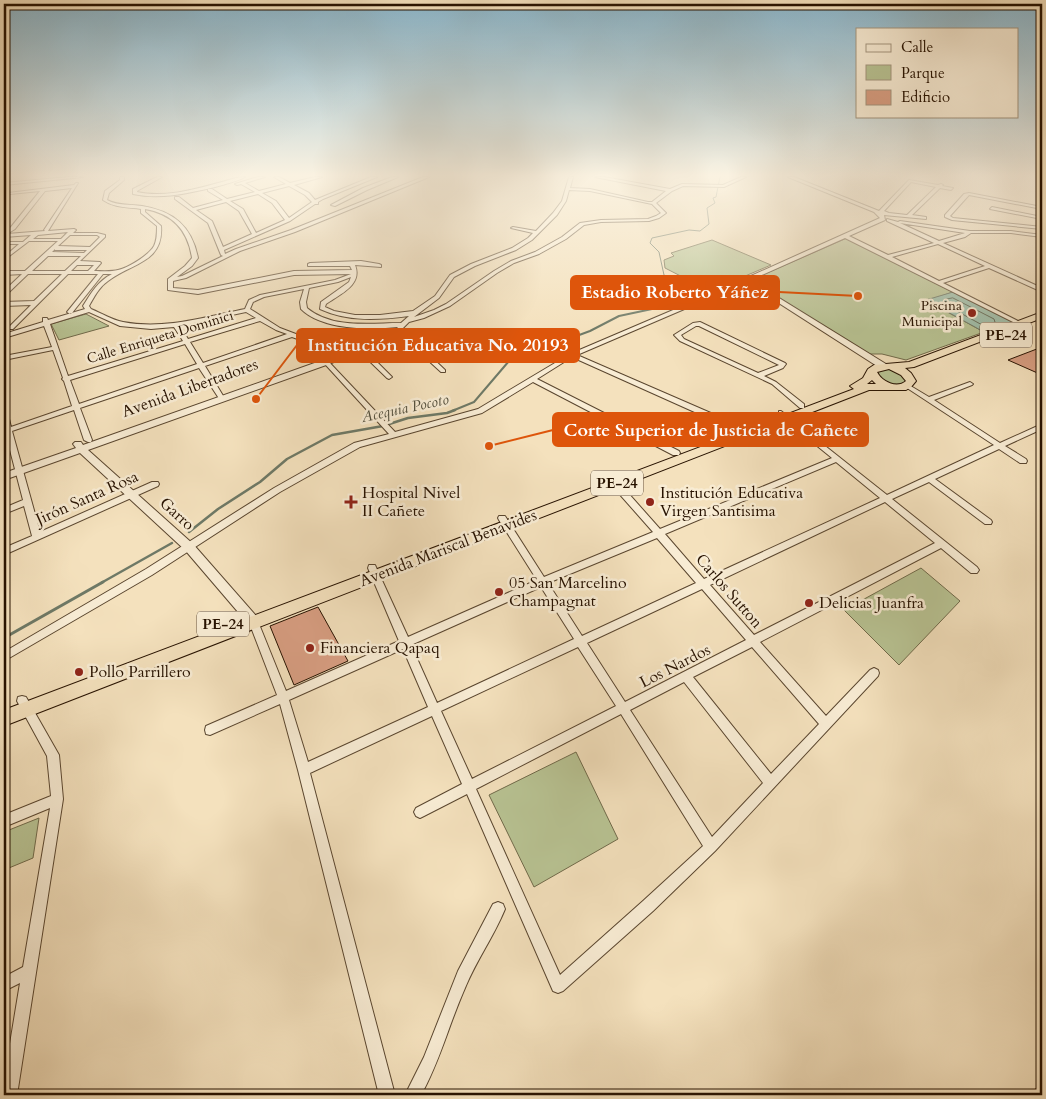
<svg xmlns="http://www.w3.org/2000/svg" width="1046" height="1099" viewBox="0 0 1046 1099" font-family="Cardo,serif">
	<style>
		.green { fill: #b8c393; stroke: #706a4a }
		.water { fill: #9ebeaa; stroke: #6e7966 }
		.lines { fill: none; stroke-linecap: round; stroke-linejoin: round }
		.shore { stroke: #626855; stroke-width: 1 }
		.stream-far3 { stroke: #6e7966; stroke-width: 1 }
		.stream-far2 { stroke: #6e7966; stroke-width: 2 }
		.stream-far1 { stroke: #6e7966; stroke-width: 2.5 }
		.stream { stroke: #6e7966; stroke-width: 3 }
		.building { fill: #d89e82; stroke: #271200 }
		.minor-casing { stroke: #5a462f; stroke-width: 2 }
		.tertiary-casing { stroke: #5a462f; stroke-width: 2 }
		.trunk-casing { stroke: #271200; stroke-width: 2 }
		.minor { fill: #f8ecd4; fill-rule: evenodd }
		.tertiary { fill: #f8ecd4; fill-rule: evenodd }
		.trunk { fill: #f4e1bd; fill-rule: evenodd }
		.poi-dot { fill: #8f2418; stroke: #f8ecd4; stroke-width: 2 }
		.labels { text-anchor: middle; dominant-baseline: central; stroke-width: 5; stroke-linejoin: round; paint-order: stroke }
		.far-poi-label { font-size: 14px; fill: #271200; stroke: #f8ecd4; text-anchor: end }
		.far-street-label { font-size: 14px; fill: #271200; stroke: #f8ecd4 }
		.shield { fill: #f8ecd4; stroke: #665340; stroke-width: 1 }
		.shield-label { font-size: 15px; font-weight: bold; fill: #271200 }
		.far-water-label { font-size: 15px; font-style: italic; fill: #514e3c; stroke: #f8ecd4 }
		.street-label { font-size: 16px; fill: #271200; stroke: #f8ecd4 }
		.poi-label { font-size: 16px; fill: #271200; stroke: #f8ecd4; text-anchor: start }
		.leader { fill: none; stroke: #de550b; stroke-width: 2 }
		.callout-dot { fill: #de550b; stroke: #f8ecd4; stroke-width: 2 }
		.callout { fill: #de550b; stroke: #de550b; stroke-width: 2 }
		.callout-label { font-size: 18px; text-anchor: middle; font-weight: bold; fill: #fff }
	</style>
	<rect width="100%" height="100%" fill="#f4e1bd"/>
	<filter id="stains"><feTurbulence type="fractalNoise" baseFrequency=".004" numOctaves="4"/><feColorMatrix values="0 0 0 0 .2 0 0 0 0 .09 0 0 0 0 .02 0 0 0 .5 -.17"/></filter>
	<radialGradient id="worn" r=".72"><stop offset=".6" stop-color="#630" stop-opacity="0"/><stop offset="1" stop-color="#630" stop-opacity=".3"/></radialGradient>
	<g class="green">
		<path d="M847,238L953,292L927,301L984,332L906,360L882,354H868L751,280Z"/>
		<path d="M712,240L771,265L710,291L665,268L664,260L674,256L671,253Z"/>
		<path d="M86,314L109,326L59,340L51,324Z"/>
		<path d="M888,369L897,371L907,380L906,382C893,387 885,383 877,374L878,371Z"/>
		<path d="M921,568L960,601L899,665L844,610Z"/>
		<path d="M576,752L618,839L534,887L489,795Z"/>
		<path d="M39,818L33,858L4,870V832Z"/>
	</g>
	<path class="water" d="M953,292L958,295L1012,322L984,332L926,300Z"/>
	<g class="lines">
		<path class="shore" d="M953,298L994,319L995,322L984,326L944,304V300Z"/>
		<path class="stream-far3" d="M670,279L664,275L659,252L650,243L652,238L689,230L700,231L709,224L707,208L715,203L713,198L716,197L720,177"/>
		<path class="stream-far2" d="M452,411L474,402L509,361L590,331L619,316L652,309L679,296L674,290L675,283L668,278"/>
		<g class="stream-far1">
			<path d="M189,532L218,509L260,482L287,459L332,435L383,426L408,418L447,413L455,410"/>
			<path d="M101,583L172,543"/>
		</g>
		<path class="stream" d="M4,638L103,582"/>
	</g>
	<g class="building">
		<path d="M1042,347V375L1008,360Z"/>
		<path d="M318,607L348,661L294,685L270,626Z"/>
	</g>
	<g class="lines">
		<g class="minor-casing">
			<g id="minor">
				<path d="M68,177H83L4,185V183Z"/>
				<path d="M120,177H124V180L109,193L107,200C118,206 130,204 142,206C173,211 192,226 198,258L192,266L177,277L182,276L223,256L221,255L208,223L175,199V197H179L193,208L223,200L208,191V189H212L227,199L255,192L241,184L237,185L235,184L258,177H265L245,183L259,191L286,184L274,177H279L290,183L315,177H322L294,185L309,193L315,200L371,177H377L323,199L318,202V204H315L290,221L224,250L225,254L236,249L291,230L423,177H429L295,232L240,251L186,278L173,281V288L198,290L294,271L352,270L350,266H308V264L310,263L361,261L379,264L381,265V267L355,265C363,285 340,294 326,304L325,307L334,311L355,315H380L413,311L435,296L450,275L471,264L512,248L528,238L533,233L511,228L513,227L536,231L553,213L562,201L569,177H573L570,188L590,189L648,202H652L666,191L595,177H604L670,189L682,184L723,185L741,177H746L724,187L683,186L672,191L656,203L666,213L659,218L649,221L601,222L584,225L566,239L539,254L514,263L497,273L450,306L424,318L409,322L399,332L363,343L351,349L346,348L359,341L395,330L398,327C370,330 322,330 301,309L300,302L304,289L264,297L253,302L250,309L280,328L338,350L344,356L339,357L334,352L292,337L205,366L225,399L224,400H220L199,368L80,408L92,440L91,442H88L84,440L74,410L12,431L40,532L152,482H158L159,484L158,486L4,555V548L32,536L24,506L4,514V508L23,500L4,427V413L8,415L11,427L72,406L64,381L62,379L63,378L53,350L4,360V356L52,347L44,326L4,338V334L43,322V318H47L48,320L85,309L83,306C91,293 98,281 112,274H103L72,313L70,314L67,312L98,274H68L13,329H9V327L31,305L4,306V302L34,301L62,274H28L6,295L4,296V291L22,274L4,275V271H25L58,241H29L4,260V257L19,244H4V242H23L31,235L4,237V232L11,227L40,191L10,194L8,193L74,185L76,183H78L48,231L74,229L76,230L73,233H97L105,235V237L80,261L100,262L101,263L94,271C101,271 111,272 118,270C128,268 149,255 154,246C157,240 157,233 157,226L141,213V209C128,207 114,208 103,200L105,191L120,180ZM289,186L305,195L312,202L289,218L276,201L262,193ZM72,188L44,230L45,231L7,234L15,229L45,191ZM569,190L590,191L652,204L661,213L656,216L648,219L601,220L580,223L562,237L535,252L511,261L494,271L446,304L434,310L414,317L439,298L454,277L475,266L516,250L532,240L557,215L566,201ZM258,194L272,203L285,220L256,233L243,209L230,201ZM226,202L239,211L252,234L223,247L212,221L196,210ZM145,209C174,214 188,231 192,258L185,266L168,279V290L198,294L294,275L351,274L335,280L260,295L249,300L245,309C205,317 164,330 123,322C112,320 101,313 91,309L89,306C94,297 99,287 108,281C131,263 164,263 161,226L145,212ZM68,232L61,239H33L38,235ZM70,235H97L100,237L90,247L58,246ZM55,249V250H87L84,253L52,252ZM48,256H81L65,271H32ZM77,265H94L88,271H71ZM351,277L349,282L321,302L320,309C348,322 379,320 409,316L401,323C370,323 332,329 307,308L306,302L309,288L338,282ZM89,312L120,326L151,329L174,327L183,341L68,376L50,324ZM246,312L256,318L188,339L180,326ZM260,321L276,330L287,334L203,363L190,342ZM185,344L197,364L79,404L70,380Z"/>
				<path d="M157,177H162L137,191V192C163,198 193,190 218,183C227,181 236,177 245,177C236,182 225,184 215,187C189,193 161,200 133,194V189Z"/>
				<path d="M392,177H398L367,190L335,206L331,205L363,188Z"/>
				<path d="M788,177H794L879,211L909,180L938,185L941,184L943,185L942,186L953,188L951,190L940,188L912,215L926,217V219L884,215L885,220L849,236L888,255L934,243L887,221V219L898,222L900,221L970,231H1011L1042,235V237L1011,233H971L965,237L943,243L1042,288V292L1040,291L989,268L943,283L1030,327L1025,328L845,238L717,295L577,355L743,427V431H737L572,357L537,379L679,451L680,453L679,455H673L533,382L482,413L360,447L280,492L152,575L4,661V652L146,569L274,488L354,443L389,434L324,363V361H328L395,432L478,409L570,354L713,293L880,218L874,212ZM911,182L936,187L907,215L889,213L884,211ZM900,223L965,233L939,241ZM938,244L985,266L939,281L892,257Z"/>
				<path d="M969,193L1042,207V209L969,195L950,216L953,218L1042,227V229L952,220L945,217V215L964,194Z"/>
				<path d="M992,207L1042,217V219L990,209Z"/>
				<path d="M700,322L785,363L786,364L783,368L764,376L776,382L804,404V408H800L772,384L680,341L674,335L693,323ZM696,326H699L779,365L758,373L684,339L681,335Z"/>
				<path d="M416,332L429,343L424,350L445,370V372H441L418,351L417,350L423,343L415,336L364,349L392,377L389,379L387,378L359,351L349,354L346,352L394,337Z"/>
				<path d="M970,382L973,384L972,385L934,400L1000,443L1042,424V429L1005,446L1026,459L1027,461L1026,463H1020L999,449L935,479L991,520L992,522L991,524H985L929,482L892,499L977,567L979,570L977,573H971L941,548L760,642L826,716L870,670L874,668L878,670L879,673L878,676L715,851L653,911L563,991L558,993L553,991L467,794L424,816L420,818L416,816L414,812L416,808L462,784L432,716L310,773L395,1095H379L298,770L280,704L210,735L206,734L205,730L206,726L277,695L249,622L251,619L254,618L257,619L286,691L399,641L368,568L369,565H375L408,637L537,580L499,520L498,518L499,516H505L544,577L653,532L607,480L606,478L607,476H613L660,529L832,458L779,415V411H781L887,495L994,445L904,386L905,385H909L929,397ZM836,462L880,498L704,579L665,534ZM885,502L935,543L754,635L710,585ZM657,538L696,583L582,636L548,583ZM541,587L574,639L437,703L411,645ZM702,589L746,640L625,702L587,643ZM578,647L616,706L472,779L441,711ZM752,647L819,724L771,774L693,677ZM403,649L428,707L308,762L289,700ZM684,682L763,783L712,837L630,710ZM621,714L703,846L643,901L560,975L476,789Z"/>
				<path d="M22,696L26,697L59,755L63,799L17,1095H4V1080L20,983L4,991V977L23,967L50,808L4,827V815L51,796L47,756L17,701L18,697Z"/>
				<path d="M498,902L503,904L505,909C494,936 476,961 465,988C449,1024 440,1061 421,1095H405L424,1057L458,971L493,904Z"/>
				<path d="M1042,1085V1095H1032L1035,1090Z"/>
			</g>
		</g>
		<g class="tertiary-casing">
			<g id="tertiary">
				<path d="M745,277L886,364L887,366L883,368H880L743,280V278Z"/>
				<path d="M346,346L353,348L350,355L329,364L88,450L193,544L258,618L260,622L258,626L254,627L250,626L185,550L80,453L4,480V473L76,448L73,444L75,442H81L83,445L323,360L344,352Z"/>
			</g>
		</g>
		<g class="trunk-casing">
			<path id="trunk" d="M1042,312V318L914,367L905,368L911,373L916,381L911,387L906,390H869L4,726V710L854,389L850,386L863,378L868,369L874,365L909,362ZM889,369L901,375L906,381C897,389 882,382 877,372ZM872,380L876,384H867Z"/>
		</g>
		<use href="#minor" class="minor"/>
		<use href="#tertiary" class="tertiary"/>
		<use href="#trunk" class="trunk"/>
	</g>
	<linearGradient id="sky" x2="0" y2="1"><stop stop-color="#8ab8cf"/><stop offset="0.53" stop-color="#faf2e1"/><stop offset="1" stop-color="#faf2e1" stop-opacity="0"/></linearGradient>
	<rect width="1046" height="331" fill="url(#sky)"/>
	<g class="poi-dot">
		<circle cx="972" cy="313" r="5"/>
		<path d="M348.5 494.5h5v5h5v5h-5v5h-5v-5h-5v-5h5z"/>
		<circle cx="650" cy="502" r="5"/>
		<circle cx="499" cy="592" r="5"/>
		<circle cx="809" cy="603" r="5"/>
		<circle cx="310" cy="648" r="5"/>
		<circle cx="79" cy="672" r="5"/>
	</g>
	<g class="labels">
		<g class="far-poi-label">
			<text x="962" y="305">Piscina<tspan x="962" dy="16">Municipal</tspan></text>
		</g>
		<g class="far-street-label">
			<text transform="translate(160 337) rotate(-17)">Calle Enriqueta Dominici</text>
		</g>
		<g class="shield">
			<rect x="980" y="322.5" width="52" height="25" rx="4"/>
			<rect x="591" y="470.5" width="52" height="25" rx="4"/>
			<rect x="197" y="611.5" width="52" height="25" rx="4"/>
		</g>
		<g class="shield-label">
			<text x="1006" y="335">PE-24</text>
			<text x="617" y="483">PE-24</text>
			<text x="223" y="624">PE-24</text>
		</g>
		<g class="far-water-label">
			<text transform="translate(405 408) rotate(-12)">Acequia Pocoto</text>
		</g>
		<g class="street-label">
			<text transform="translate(190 388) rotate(-20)">Avenida Libertadores</text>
			<text transform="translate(87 498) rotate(-24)">Jirón Santa Rosa</text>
			<text transform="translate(177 514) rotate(42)">Garro</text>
			<text transform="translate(448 548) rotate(-21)">Avenida Mariscal Benavides</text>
			<text transform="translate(729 591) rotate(49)">Carlos Sutton</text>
			<text transform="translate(675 666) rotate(-27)">Los Nardos</text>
		</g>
		<g class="poi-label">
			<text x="362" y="493">Hospital Nivel<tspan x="362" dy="18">II Cañete</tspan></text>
			<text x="660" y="493">Institución Educativa<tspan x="660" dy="18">Virgen Santisima</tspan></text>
			<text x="509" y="583">05 San Marcelino<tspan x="509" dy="18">Champagnat</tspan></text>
			<text x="819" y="603">Delicias Juanfra</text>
			<text x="320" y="648">Financiera Qapaq</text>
			<text x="89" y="672">Pollo Parrillero</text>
		</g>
	</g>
	<path class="leader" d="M858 296L779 292M256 399L297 345M489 446L553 430"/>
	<g class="callout-dot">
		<circle cx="858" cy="296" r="5"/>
		<circle cx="256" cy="399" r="5"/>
		<circle cx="489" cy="446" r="5"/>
	</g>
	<g class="callout">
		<rect x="571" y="276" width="208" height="33" rx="5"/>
		<rect x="297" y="329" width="282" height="33" rx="5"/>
		<rect x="553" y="413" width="315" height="33" rx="5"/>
	</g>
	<g class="callout-label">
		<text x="675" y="298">Estadio Roberto Yáñez</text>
		<text x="438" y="351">Institución Educativa No. 20193</text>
		<text x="711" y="436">Corte Superior de Justicia de Cañete</text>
	</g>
	<rect width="1046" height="1099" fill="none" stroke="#f4e1bd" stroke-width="20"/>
	<rect x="5" y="5" width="1036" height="1089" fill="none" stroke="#271200" stroke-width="2.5"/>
	<rect x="10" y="10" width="1026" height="1079" fill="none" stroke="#271200"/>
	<rect x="856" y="28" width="162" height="90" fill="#f8ecd4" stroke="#a4957f"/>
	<rect x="866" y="44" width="25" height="8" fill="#f8ecd4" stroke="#a4957f"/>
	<text x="901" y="52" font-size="15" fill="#271200">Calle</text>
	<rect x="866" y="65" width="25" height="15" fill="#b8c393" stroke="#a4957f"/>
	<text x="901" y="78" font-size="15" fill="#271200">Parque</text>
	<rect x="866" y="90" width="25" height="15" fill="#d89e82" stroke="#a4957f"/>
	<text x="901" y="102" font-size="15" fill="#271200">Edificio</text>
	<rect width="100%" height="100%" filter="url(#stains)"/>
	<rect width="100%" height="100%" fill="url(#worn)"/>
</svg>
